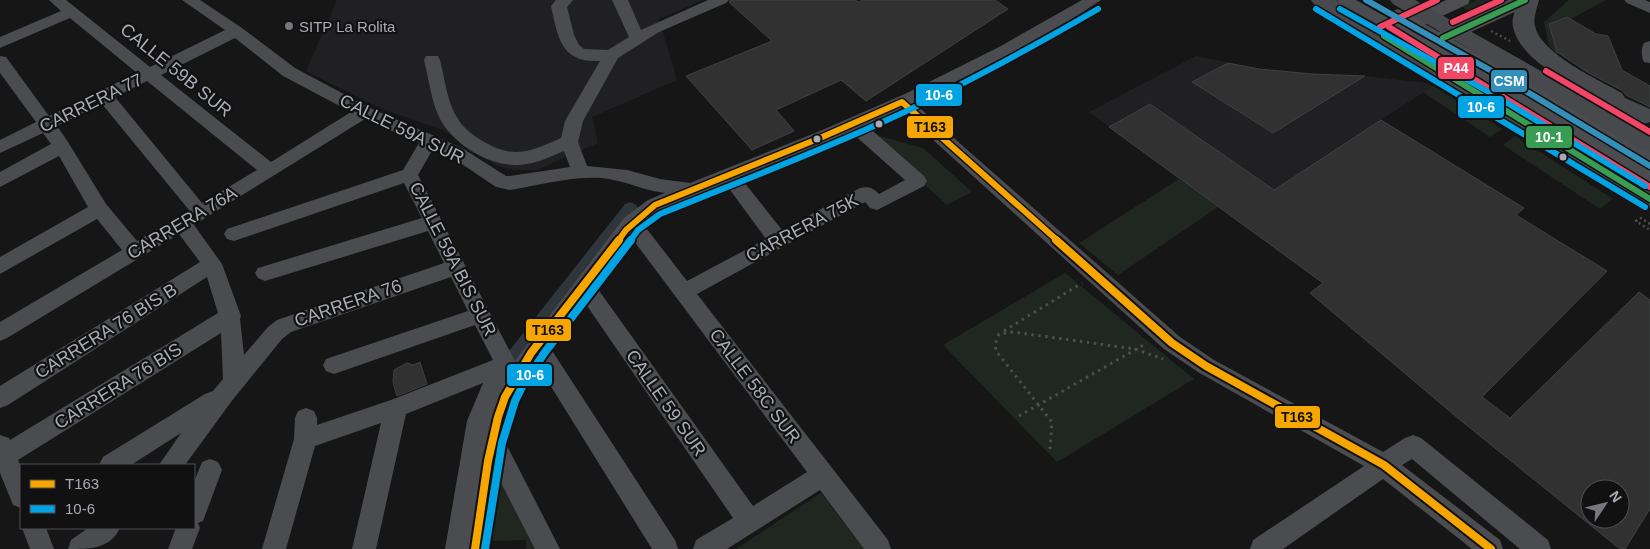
<svg xmlns="http://www.w3.org/2000/svg" width="1650" height="549" viewBox="0 0 1650 549" font-family="Arial,sans-serif">
	<style>
		.built { fill: #202022 }
		.green { fill: #202721 }
		.lines { fill: none; stroke-linecap: round; stroke-linejoin: round }
		.canal { fill: #2e353b; fill-rule: evenodd }
		.building { fill: #313132; stroke: #3f4043; fill-rule: evenodd }
		.path-far1 { stroke: #4c4d50; stroke-width: 2.5; stroke-dasharray: 2 3; stroke-linecap: butt }
		.path { stroke: #4c4d50; stroke-width: 3; stroke-dasharray: 2.5 4.5; stroke-linecap: butt }
		.minor { fill: #4b4c4f; fill-rule: evenodd }
		.major { fill: #4d4e51; fill-rule: evenodd }
		.highway { fill: #48494c; fill-rule: evenodd }
		.bus-1-far1-casing { stroke: #111112; stroke-width: 9 }
		.bus-1-casing { stroke: #111112; stroke-width: 12 }
		.bus-2-far1-casing { stroke: #111112; stroke-width: 9 }
		.bus-2-casing { stroke: #111112; stroke-width: 12 }
		.bus-3-casing { stroke: #111112; stroke-width: 9 }
		.bus-4-casing { stroke: #111112; stroke-width: 9 }
		.bus-5-casing { stroke: #111112; stroke-width: 9 }
		.bus-6-casing { stroke: #111112; stroke-width: 9 }
		.bus-1-far1 { stroke: #f7a600; stroke-width: 6 }
		.bus-1 { stroke: #f7a600; stroke-width: 8 }
		.bus-2-far1 { stroke: #01a3e3; stroke-width: 6 }
		.bus-2 { stroke: #01a3e3; stroke-width: 8 }
		.bus-3 { stroke: #389c52; stroke-width: 6 }
		.bus-4 { stroke: #f34667; stroke-width: 6 }
		.bus-5 { stroke: #01a3e3; stroke-width: 6 }
		.bus-6 { stroke: #3390bb; stroke-width: 6 }
		.poi-dot { fill: #76787e; stroke: #111112; stroke-width: 2 }
		.bus-dot { fill: #a9acb6; stroke: #111112; stroke-width: 2 }
		.labels { text-anchor: middle; dominant-baseline: central; stroke-width: 4.5; stroke-linejoin: round; paint-order: stroke }
		.far-poi-label { font-size: 15px; fill: #a9acb6; stroke: #111112; text-anchor: start }
		.street-label { font-size: 18px; fill: #a9acb6; stroke: #111112 }
		.line-badge { stroke: #111112; stroke-width: 2 }
		.badge-label { font-size: 14px; text-anchor: middle; font-weight: bold; fill: #fff }
		.pale-badge-label { font-size: 14px; text-anchor: middle; font-weight: bold; fill: #111 }
	</style>
	<rect width="100%" height="100%" fill="#161617"/>
	<g class="built">
		<path d="M337,0H703L659,19L677,80L592,117L598,143L537,170H513L495,165L469,145L443,130L380,108L306,71Z"/>
		<path d="M1196,56L1259,69L1312,74L1365,76L1426,83L1433,86L1233,217L1089,112Z"/>
	</g>
	<g class="green">
		<path d="M1477,0H1512L1478,17L1462,7Z"/>
		<path d="M1569,0H1606L1571,19L1567,17L1549,24L1558,56L1549,45L1544,22Z"/>
		<path d="M1447,48L1650,164V172L1445,50Z"/>
		<path d="M1433,86L1502,129L1490,137L1423,92Z"/>
		<path d="M868,133L923,148L972,192L947,205Z"/>
		<path d="M1515,136L1613,199L1600,209L1503,145Z"/>
		<path d="M1179,179L1218,207L1118,275L1079,243Z"/>
		<path d="M1065,273L1194,379L1057,462L943,345Z"/>
		<path d="M502,471L542,549H526V540L489,541Z"/>
		<path d="M821,493L864,549H736Z"/>
	</g>
	<g class="lines">
		<path class="canal" d="M630,202L635,204L638,208L635,212L522,360L511,383L505,386L499,383L496,378L509,351L625,204Z"/>
	</g>
	<g class="building">
		<path d="M731,0H855L858,2L863,0H995L1008,9L866,101L841,80L776,110L794,131L752,150L686,76L772,41L729,2Z"/>
		<path d="M1567,17L1596,34L1608,36L1622,70L1650,86V107L1626,95L1623,91L1587,72L1557,52L1549,24Z"/>
		<path d="M1228,63L1259,69L1312,74L1365,76L1273,133L1192,82Z"/>
		<path d="M1150,104L1274,190L1381,120L1524,208L1516,215L1607,271L1482,397L1510,418L1639,292L1650,300V509L1625,549H1620L1459,419L1310,293L1323,283L1109,127ZM1590,489H1620V519H1590Z"/>
		<path d="M420,362L427,384L397,396L393,382L394,370L407,363L413,365Z"/>
	</g>
	<g class="lines">
		<g class="path-far1">
			<path d="M1491,31L1510,41"/>
			<path d="M1650,224L1641,218L1636,221L1650,230"/>
		</g>
		<g class="path">
			<path d="M1004,331L1082,283"/>
			<path d="M1019,416L1147,343"/>
			<path d="M1050,449L1052,422L996,351L995,344L999,334L1013,332L1135,349L1163,359"/>
		</g>
		<g class="minor">
			<path d="M49,0H66L150,67L225,30L182,0H200L242,28L295,68L370,108L462,148L506,176H510L570,167L564,151C550,157 535,164 520,165C490,167 454,145 440,119C431,101 429,79 424,60L426,56H438L440,60C445,79 447,103 458,119C463,128 473,135 481,140C513,160 529,152 561,138L565,121L600,61C561,63 558,38 551,6L556,0H573L567,7L574,35L579,45L584,49L608,50L629,37L612,0H628L641,30L708,0H729L726,3L659,32L618,58L583,121L578,142L587,166L627,170L660,179L690,183L820,131L907,93L999,47L1082,0H1101L1069,21L1010,54L914,103L1180,337L1214,360L1383,452L1405,438L1413,435L1421,438L1548,540L1551,549H1520L1412,459L1402,465L1500,540L1503,549H1472L1383,479L1283,549H1250L1253,540L1364,466L1198,372L1164,349L900,110L866,125L924,176L927,181L924,186L877,210L870,208L865,202L697,294L888,540L891,549H864L820,490L727,549H693L696,540L733,518L583,300L549,346L675,540L678,549H652L537,364L517,397L504,440L560,549H535L498,477L487,549H445L467,421L483,383L406,414L376,549H352L381,423L315,446L286,549H262L294,439L295,418L298,411L306,408L314,411L317,418V425L391,400L493,360L475,325L334,374L326,371L323,365L326,359L468,311L451,277L291,332L282,339L231,402L185,465H159L181,433L131,465H99L103,457L205,394L213,391L223,379L221,333L18,460L21,467V508L13,505L0,473V435L9,438L10,440L218,313L207,277L8,405L0,408V386L200,262L179,234L7,338L0,341V322L122,250L97,219L0,274V257L88,207L59,156L0,187V172L51,144L43,133L0,153V140L36,122L0,73V56L6,57L49,116L137,73L70,18L0,48V37L61,11ZM235,38L283,76L351,112L271,162L161,75ZM147,81L257,170L202,203L115,97ZM102,104L189,210L137,241L106,204L68,142L57,126ZM365,119L419,143L403,170L227,229L224,234L227,239L234,241L404,183L422,218L258,268L255,273L258,278L265,281L428,231L444,263L277,320L268,327L244,355L240,319L241,316L222,264L194,225ZM851,132L905,180L879,194C873,188 869,186 860,188L782,230L740,177ZM433,149L450,156L496,187L510,190C539,185 572,176 602,178C624,180 644,191 665,193L648,200L624,218L515,361L418,175ZM725,183L766,239L687,281L643,224L662,210ZM631,237L807,472L753,506L595,285Z"/>
			<path d="M1337,0H1356L1505,83L1650,169V184L1644,183L1493,90L1340,3Z"/>
			<path d="M1624,0H1645L1650,2V13L1627,3Z"/>
			<path d="M1398,9L1650,150V164L1644,162L1393,17L1390,14L1393,11Z"/>
			<path d="M1650,41V63L1644,62C1641,56 1641,48 1644,43Z"/>
			<path d="M210,459L218,462L222,470L203,521L198,523L200,528L192,549H168L176,528H194V482L202,462Z"/>
			<path d="M22,528H46L54,549H30Z"/>
			<path d="M88,528H120C110,549 90,549 68,549L71,540Z"/>
		</g>
		<g class="major">
			<path d="M1446,0H1470L1468,4L1391,40L1384,42L1377,40L1374,36L1377,32Z"/>
			<path d="M1509,0H1534L1532,4L1418,56L1411,58L1404,56L1401,52L1404,48Z"/>
		</g>
		<g class="highway">
			<path d="M1311,0H1336L1536,117L1650,187V208L1641,206L1520,129L1314,4Z"/>
			<path d="M1390,0H1415L1587,97L1584,94L1586,92C1561,78 1520,58 1513,27C1511,18 1516,9 1519,0H1539C1537,8 1533,18 1535,26C1541,54 1599,80 1622,93L1625,98L1650,109V122L1644,124L1601,105L1650,133V152L1641,150L1393,4Z"/>
		</g>
		<g class="bus-1-far1-casing">
			<path id="bus-1-far1" d="M618,241L626,230L655,205L820,138L902,102L1058,241"/>
		</g>
		<g class="bus-1-casing">
			<g id="bus-1">
				<path d="M1056,240L1172,343L1206,366L1384,465L1491,549"/>
				<path d="M475,549L488,461L498,417L505,397L531,353L619,240"/>
			</g>
		</g>
		<g class="bus-2-far1-casing">
			<g id="bus-2-far1">
				<path d="M1316,9L1645,207"/>
				<path d="M630,241L638,230L660,214C736,183 813,154 887,120C960,87 1029,49 1098,9"/>
			</g>
		</g>
		<g class="bus-2-casing">
			<path id="bus-2" d="M485,549L502,443L515,401L523,385L545,352L631,240"/>
		</g>
		<g class="bus-3-casing">
			<g id="bus-3">
				<path d="M1384,36L1650,199"/>
				<path d="M1443,38L1525,0"/>
			</g>
		</g>
		<g class="bus-4-casing">
			<g id="bus-4">
				<path d="M1453,22L1501,0"/>
				<path d="M1380,27L1437,0"/>
				<path d="M1389,27L1650,187"/>
				<path d="M1546,71L1650,132"/>
			</g>
		</g>
		<g class="bus-5-casing">
			<path id="bus-5" d="M1340,9L1494,95L1645,186"/>
		</g>
		<g class="bus-6-casing">
			<path id="bus-6" d="M1366,0L1504,78L1650,166"/>
		</g>
		<use href="#bus-1-far1" class="bus-1-far1"/>
		<use href="#bus-1" class="bus-1"/>
		<use href="#bus-2-far1" class="bus-2-far1"/>
		<use href="#bus-2" class="bus-2"/>
		<use href="#bus-3" class="bus-3"/>
		<use href="#bus-4" class="bus-4"/>
		<use href="#bus-5" class="bus-5"/>
		<use href="#bus-6" class="bus-6"/>
	</g>
	<circle class="poi-dot" cx="289" cy="26" r="5"/>
	<g class="bus-dot">
		<circle cx="879" cy="124" r="4.5"/>
		<circle cx="817" cy="139" r="4.5"/>
		<circle cx="1563" cy="157" r="4.5"/>
	</g>
	<g class="labels">
		<g class="far-poi-label">
			<text x="299" y="26">SITP La Rolita</text>
		</g>
		<g class="street-label">
			<text transform="translate(176 70) rotate(39)">CALLE 59B SUR</text>
			<text transform="translate(91 103) rotate(-26)">CARRERA 77</text>
			<text transform="translate(402 129) rotate(26)">CALLE 59A SUR</text>
			<text transform="translate(182 223) rotate(-31)">CARRERA 76A</text>
			<text transform="translate(802 228) rotate(-28)">CARRERA 75K</text>
			<text transform="translate(453 259) rotate(63)">CALLE 59A BIS SUR</text>
			<text transform="translate(348 303) rotate(-19)">CARRERA 76</text>
			<text transform="translate(106 331) rotate(-32)">CARRERA 76 BIS B</text>
			<text transform="translate(118 386) rotate(-32)">CARRERA 76 BIS</text>
			<text transform="translate(755 386) rotate(53)">CALLE 58C SUR</text>
			<text transform="translate(666 403) rotate(55)">CALLE 59 SUR</text>
		</g>
	</g>
	<g class="line-badge">
		<rect x="1437" y="56" width="38" height="24" rx="5" fill="#f34667"/>
		<rect x="1490" y="69" width="38" height="24" rx="5" fill="#3390bb"/>
		<rect x="915" y="83" width="48" height="24" rx="5" fill="#01a3e3"/>
		<rect x="1457" y="95" width="48" height="24" rx="5" fill="#01a3e3"/>
		<rect x="906" y="115" width="48" height="24" rx="5" fill="#f7a600"/>
		<rect x="1525" y="125" width="48" height="24" rx="5" fill="#389c52"/>
		<rect x="525" y="318" width="47" height="24" rx="5" fill="#f7a600"/>
		<rect x="506" y="363" width="47" height="24" rx="5" fill="#01a3e3"/>
		<rect x="1274" y="405" width="47" height="24" rx="5" fill="#f7a600"/>
	</g>
	<g class="badge-label">
		<text x="1456" y="73">P44</text>
		<text x="1509" y="86">CSM</text>
		<text x="939" y="100">10-6</text>
		<text x="1481" y="112">10-6</text>
		<text x="1549" y="142">10-1</text>
		<text x="530" y="380">10-6</text>
	</g>
	<g class="pale-badge-label">
		<text x="930" y="132">T163</text>
		<text x="548" y="335">T163</text>
		<text x="1297" y="422">T163</text>
	</g>
	<rect x="20" y="464" width="175" height="65" fill="#111112" stroke="#4e4f54"/>
	<rect x="30" y="480" width="25" height="8" fill="#f7a600" stroke="#4e4f54"/>
	<text x="65" y="489" font-size="15" fill="#a9acb6">T163</text>
	<rect x="30" y="505" width="25" height="8" fill="#01a3e3" stroke="#4e4f54"/>
	<text x="65" y="514" font-size="15" fill="#a9acb6">10-6</text>
	<g transform="translate(1605 504) rotate(55)"><circle r="24" fill="#111112" stroke="#4e4f54"/>
	<path d="M0-4L9 19L0 12L-9 19Z" fill="#76787e"/>
	<text y="-8" font-size="14" font-weight="bold" text-anchor="middle" fill="#a9acb6">N</text>
	</g>
</svg>
